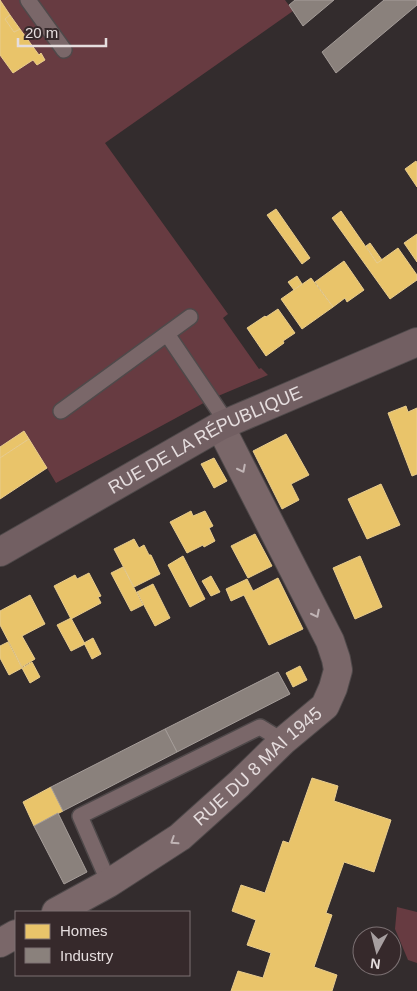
<svg xmlns="http://www.w3.org/2000/svg" width="417" height="991" viewBox="0 0 417 991" font-family="Helvetica,sans-serif">
	<style>
		.green { fill: #673b41 }
		.homes { fill: #e9c46a; stroke: #e8cc8d }
		.industry { fill: #8a817c; stroke: #a59d99 }
		.lines { fill: none; stroke-linecap: round; stroke-linejoin: round }
		.lane-casing { stroke: #4f494a; stroke-width: 18 }
		.street-casing { stroke: #4f494a; stroke-width: 30 }
		.secondary-casing { stroke: #4f494a; stroke-width: 30 }
		.lane { stroke: #7a6769; stroke-width: 15 }
		.street { stroke: #7a6769; stroke-width: 28 }
		.secondary { stroke: #725f62; stroke-width: 28 }
		.oneway { stroke: #c0b4b5 }
		.labels { text-anchor: middle; dominant-baseline: central; stroke-width: 5; stroke-linejoin: round; paint-order: stroke }
		.street-label { font-size: 18px; fill: #e5ddde; stroke: #36292b }
	</style>
	<rect width="100%" height="100%" fill="#332c2d"/>
	<g class="green">
		<path d="M0,0H285L293,11L105,143L228,314L223,318L259,369L261,368L268,375L211,399L56,483L47,468L0,499Z"/>
		<path d="M397,907L417,912V963L408,960L395,929Z"/>
	</g>
	<g class="homes">
		<path d="M0,0L10,15L5,19L14,32L20,29L39,55L41,53L45,60L37,65L33,60L13,73L0,55Z"/>
		<path d="M10,15L20,29L14,32L5,19Z"/>
		<path d="M416,161L417,163V187L405,169Z"/>
		<path d="M276,209L310,258L302,264L267,215Z"/>
		<path d="M341,211L377,263L398,248L417,275V280L390,299L332,218Z"/>
		<path d="M417,234V262L404,243Z"/>
		<path d="M370,243L382,260L377,263L366,246Z"/>
		<path d="M344,261L364,290L347,302L345,298L333,307L315,282Z"/>
		<path d="M297,276L302,284L294,290L288,282Z"/>
		<path d="M311,278L333,307L302,329L281,299Z"/>
		<path d="M278,309L295,333L283,341L284,343L266,356L247,328L265,316L266,317Z"/>
		<path d="M406,406L408,412L417,408V474L412,476L388,413Z"/>
		<path d="M24,431L29,439L0,458V447Z"/>
		<path d="M286,434L309,475L291,484L299,500L282,509L253,451Z"/>
		<path d="M29,439L47,468L0,499V458Z"/>
		<path d="M214,458L227,481L214,488L201,464Z"/>
		<path d="M381,484L400,525L367,539L348,499Z"/>
		<path d="M191,511L193,516L205,511L213,526L209,528L215,541L204,547L203,545L187,553L170,522Z"/>
		<path d="M255,534L272,566L248,578L231,546Z"/>
		<path d="M134,539L139,548L144,545L149,555H151L160,574L134,587L114,549Z"/>
		<path d="M183,556L205,599L190,607L168,565Z"/>
		<path d="M360,556L382,607L355,619L333,568Z"/>
		<path d="M123,567L143,605L131,611L111,573Z"/>
		<path d="M89,573L101,596L98,597L101,603L71,619L54,586L75,575L77,579Z"/>
		<path d="M211,576L220,592L211,596L202,581Z"/>
		<path d="M278,578L303,629L269,645L244,595L231,601L226,589L247,579L253,591Z"/>
		<path d="M153,584L170,618L155,626L137,592Z"/>
		<path d="M30,595L45,624L22,636L35,659L22,667L0,625V611Z"/>
		<path d="M71,618L85,644L71,651L57,625Z"/>
		<path d="M93,638L101,654L92,659L84,643Z"/>
		<path d="M8,642L22,668L9,675L0,658V646Z"/>
		<path d="M32,662L40,677L30,683L22,668Z"/>
		<path d="M300,666L307,680L293,687L286,673Z"/>
		<path d="M312,778L338,786L334,801L391,820L374,872L344,862L326,913L332,915L314,967L337,975L332,991H231L238,971L263,978L271,953L247,945L256,920L232,911L241,885L265,893L283,841L289,843Z"/>
		<path d="M51,787L63,811L34,826L23,802Z"/>
	</g>
	<g class="industry">
		<path d="M295,0H334L303,26L289,5Z"/>
		<path d="M384,0H417V5L336,73L322,52Z"/>
		<path d="M278,672L290,694L177,752L165,729Z"/>
		<path d="M165,729L177,752L63,811L51,787Z"/>
		<path d="M58,813L87,872L64,884L34,826Z"/>
	</g>
	<g class="lines">
		<g class="lane-casing">
			<g id="lane">
				<path d="M28,0L64,50"/>
				<path d="M167,334L211,399L227,423"/>
				<path d="M61,411L190,317"/>
				<path d="M109,883L80,816L260,727L283,741"/>
			</g>
		</g>
		<g class="street-casing">
			<g id="street">
				<path id="s1" d="M56,912L109,883L180,837L239,784L283,741L325,706L333,688L338,670L336,659L330,641L220,426"/>
				<path d="M0,943L16,934"/>
			</g>
		</g>
		<g class="secondary-casing">
			<g id="secondary">
				<path id="s2" d="M0,552L220,426L417,342"/>
			</g>
		</g>
		<use href="#lane" class="lane"/>
		<use href="#street" class="street"/>
		<use href="#secondary" class="secondary"/>
	</g>
	<defs><path id="oneway-chevron" d="M-2-3.5L2.5 0L-2 3.5" fill="none" stroke-width="1.6" stroke-linecap="round" stroke-linejoin="round" transform="scale(1.25)"/></defs>
	<g class="oneway">
		<use href="#oneway-chevron" transform="translate(242 469) rotate(63)"/>
		<use href="#oneway-chevron" transform="translate(316 614) rotate(63)"/>
		<use href="#oneway-chevron" transform="translate(174 841) rotate(147)"/>
	</g>
	<g class="labels">
		<g class="street-label">
			<text stroke="none"><textPath href="#s2" startOffset="234">RUE DE LA RÉPUBLIQUE</textPath></text>
			<text stroke="none"><textPath href="#s1" startOffset="250">RUE DU 8 MAI 1945</textPath></text>
		</g>
	</g>
	<rect x="15" y="911" width="175" height="65" fill="#36292b" stroke="#7c7173"/>
	<rect x="25" y="924" width="25" height="15" fill="#e9c46a" stroke="#7c7173"/>
	<text x="60" y="936" font-size="15" fill="#e5ddde">Homes</text>
	<rect x="25" y="948" width="25" height="15" fill="#8a817c" stroke="#7c7173"/>
	<text x="60" y="961" font-size="15" fill="#e5ddde">Industry</text>
	<g transform="translate(377 951) rotate(187)"><circle r="24" fill="#36292b" stroke="#7c7173"/>
	<path d="M0-4L9 19L0 12L-9 19Z" fill="#a79fa0"/>
	<text y="-8" font-size="14" font-weight="bold" text-anchor="middle" fill="#e5ddde">N</text>
	</g>
	<path d="M18 38v8h88v-8" fill="none" stroke="#e5ddde" stroke-width="2.5"/>
	<text x="25" y="38" font-size="15" fill="#e5ddde" stroke="#36292b" stroke-width="4" paint-order="stroke">20 m</text>
</svg>
